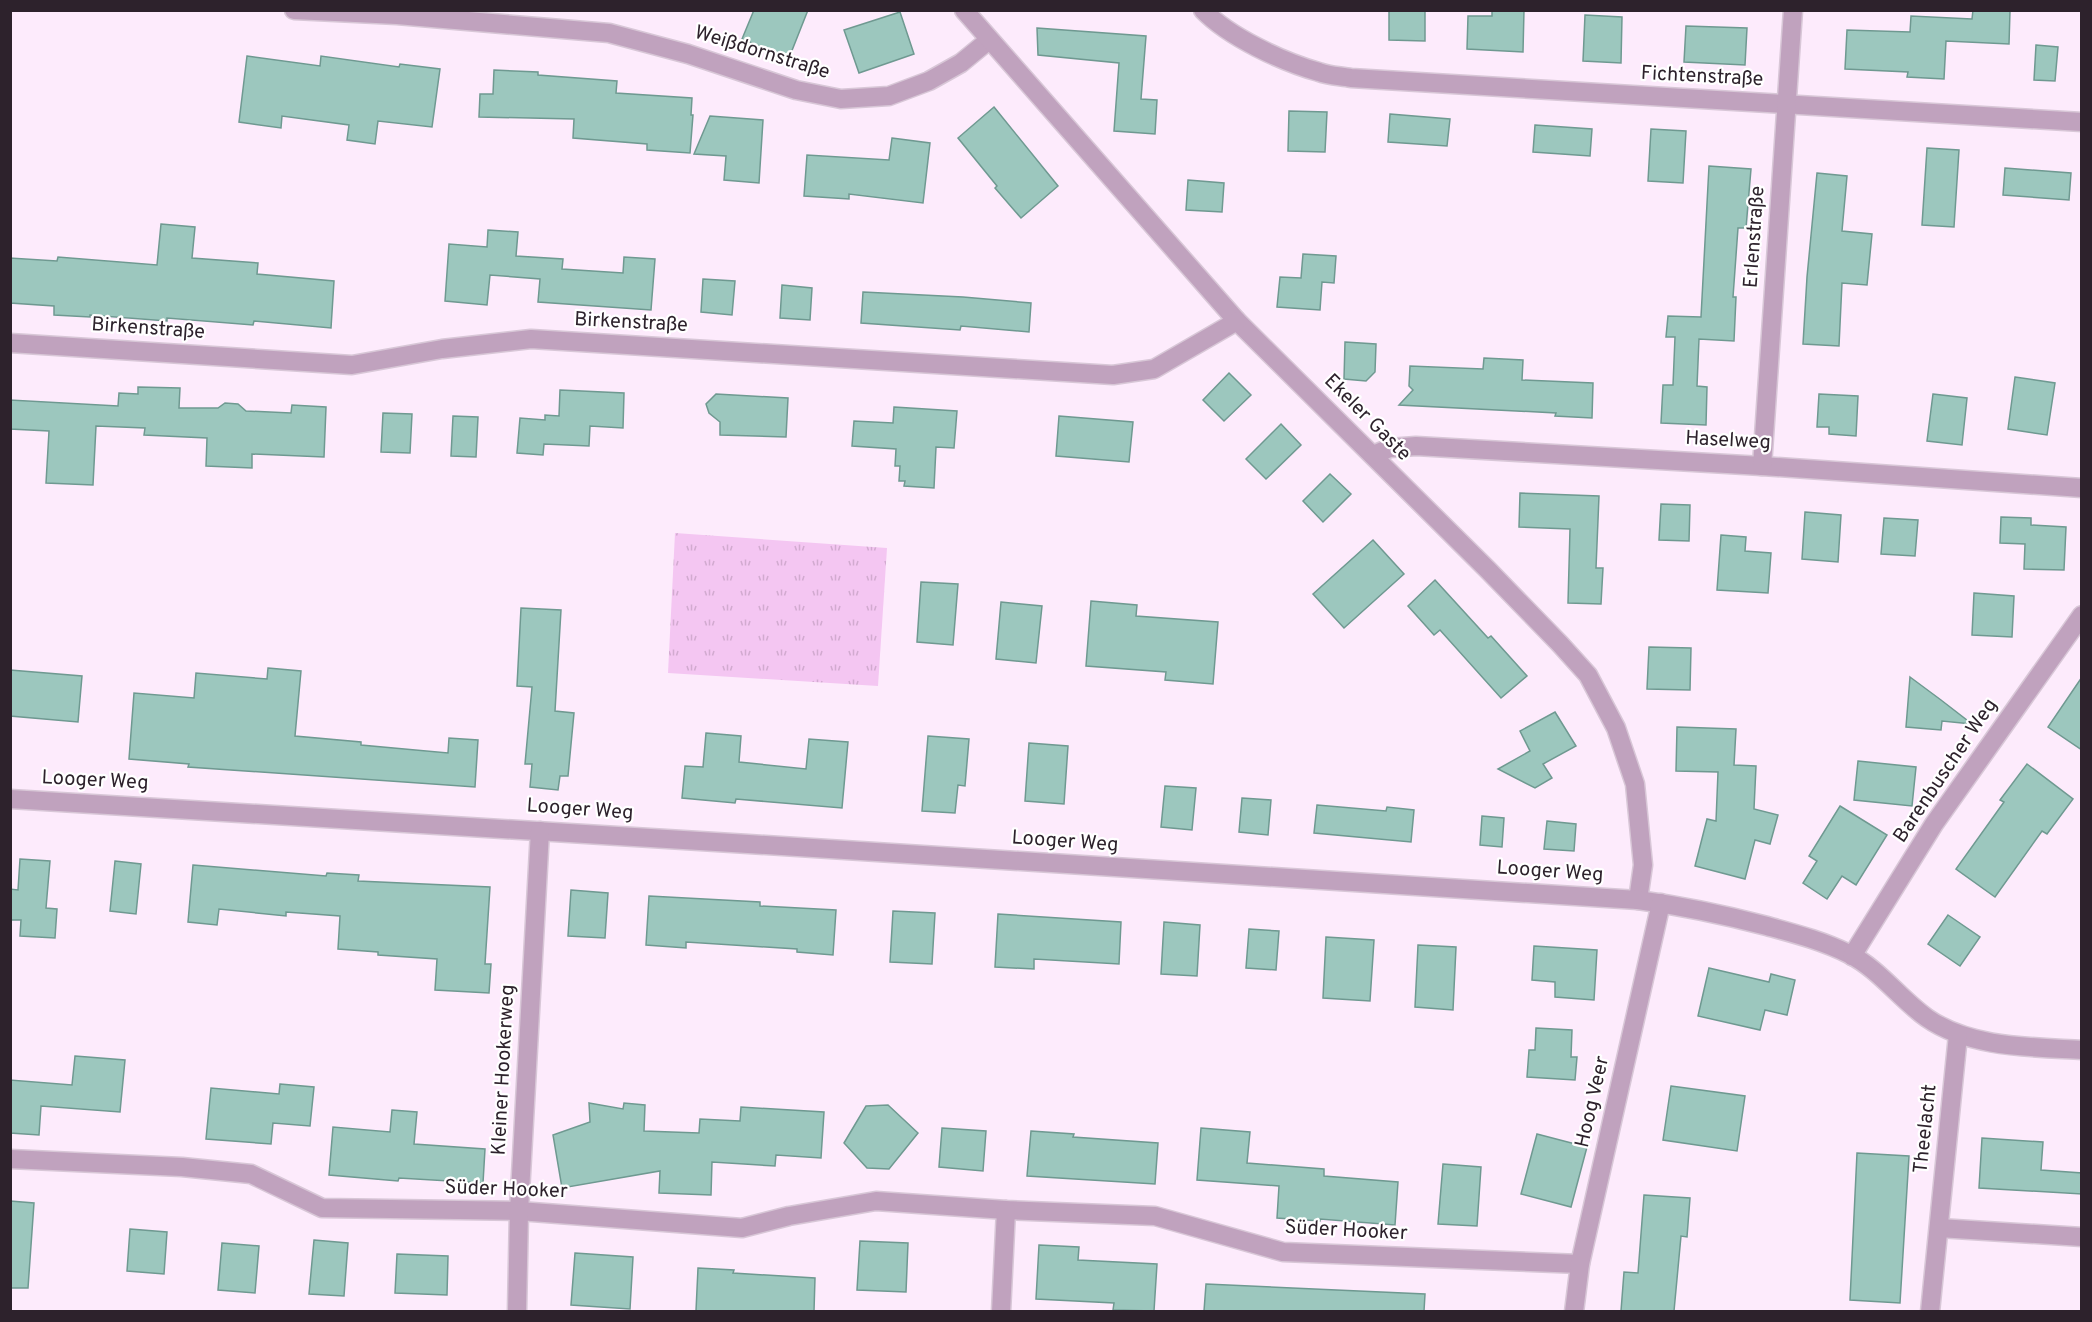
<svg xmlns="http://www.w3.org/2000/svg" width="2092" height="1322" viewBox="0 0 2092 1322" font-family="Overpass,sans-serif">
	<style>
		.grass { fill: url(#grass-tufts) }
		.building { fill: #9cc7be; stroke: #6f9991; stroke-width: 1.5 }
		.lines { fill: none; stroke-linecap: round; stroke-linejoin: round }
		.minor-casing { stroke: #d8c7d7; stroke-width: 21 }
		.minor { stroke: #c0a2be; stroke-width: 18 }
		.labels { text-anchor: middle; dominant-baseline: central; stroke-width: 4.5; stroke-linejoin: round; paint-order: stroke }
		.street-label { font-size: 20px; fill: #2d222c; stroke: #fff }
	</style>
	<defs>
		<pattern id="grass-tufts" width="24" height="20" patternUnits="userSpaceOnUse" patternTransform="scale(1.5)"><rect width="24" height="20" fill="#f4c6f2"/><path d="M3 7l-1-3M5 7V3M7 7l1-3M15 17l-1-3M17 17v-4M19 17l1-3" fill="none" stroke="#d2aad0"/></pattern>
	</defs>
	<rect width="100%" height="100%" fill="#fdebfc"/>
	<path class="grass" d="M675,533L887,548L878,686L668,673Z"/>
	<g class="building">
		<path d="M754,10H808L789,58L742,39Z"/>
		<path d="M1389,10H1425V41L1389,40Z"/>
		<path d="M1492,10H1524L1523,52L1467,49L1468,16H1492Z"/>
		<path d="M1973,10L2010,11L2009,44L1946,41L1944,79L1907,77L1908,72L1845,69L1847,30L1910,32L1911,16L1972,19Z"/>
		<path d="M900,12L914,54L859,73L844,30Z"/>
		<path d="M1585,15L1622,17L1621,63L1583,61Z"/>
		<path d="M1686,26L1747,28L1745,65L1684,62Z"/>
		<path d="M1037,28L1146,36L1141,99L1157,100L1155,134L1114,131L1119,63L1038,55Z"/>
		<path d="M2036,45L2058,47L2055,81L2034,80Z"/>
		<path d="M247,56L320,66L321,56L399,67L400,64L440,69L432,127L378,121L375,144L347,140L349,125L282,116L281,128L239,122Z"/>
		<path d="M494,70L538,72V75L617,81L616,93L692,98L691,115H693L690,153L647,150V144L573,138L574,119L479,117L480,94H493Z"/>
		<path d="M994,107L1058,186L1021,218L995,188L997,186L958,138Z"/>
		<path d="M1289,111L1327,112L1325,152L1288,151Z"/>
		<path d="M1390,114L1450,119L1447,146L1388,142Z"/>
		<path d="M710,116L763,120L759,183L724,180L726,156L694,154Z"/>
		<path d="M1535,125L1592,129L1590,156L1533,152Z"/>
		<path d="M1651,129L1686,131L1683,183L1648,181Z"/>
		<path d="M892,138L930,143L923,203L849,194V199L804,196L807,155L889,160Z"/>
		<path d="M1927,148L1959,150L1954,227L1922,225Z"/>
		<path d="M1709,166L1751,169L1746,228H1738L1733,297H1736L1734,341L1699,339L1697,386L1707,387L1706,425L1661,423L1663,385H1673L1675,337H1666L1668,316L1701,317Z"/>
		<path d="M2005,168L2071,173L2069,200L2003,195Z"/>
		<path d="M1817,173L1847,176L1842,231L1872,234L1867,285L1842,283L1839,346L1803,344L1807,277Z"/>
		<path d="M1188,180L1224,183L1222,212L1186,210Z"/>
		<path d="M161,224L195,227L192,258L258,263L257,274L334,281L331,328L254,321L253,325L167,318V321L90,315V317L54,315V306L10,303V258L57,261L58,257L157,265Z"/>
		<path d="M488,230L518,232L516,256L563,259L562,269L623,273L624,257L655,259L651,310L538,302L540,279L490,275L487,305L445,301L449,244L487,247Z"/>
		<path d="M1303,254L1336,256L1334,283L1322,282L1320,310L1277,307L1280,277L1301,278Z"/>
		<path d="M703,279L735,281L732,315L701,312Z"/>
		<path d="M782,285L812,288L810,320L780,318Z"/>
		<path d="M863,292L963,297L1031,303L1029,332L961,326L960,330L861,323Z"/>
		<path d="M1345,342L1376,344L1375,372L1366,381L1344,379Z"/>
		<path d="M1484,358L1523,360L1522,380L1593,383L1592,418L1555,416L1556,413L1399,405L1413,390L1409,386L1410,366L1483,369Z"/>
		<path d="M1229,373L1251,395L1224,421L1203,400Z"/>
		<path d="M2015,377L2055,383L2047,435L2008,429Z"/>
		<path d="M138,387L180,388L179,408H218L225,403L238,404L246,411L291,413L292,405L326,407L324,457L252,454V468L206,466L207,438L144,435L145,428L96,426L93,485L46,483L49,431L10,429V400L118,406L119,393L138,394Z"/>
		<path d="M560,390L624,393L623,428L590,426L589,446L544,444L543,455L517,453L520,418L545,420V415L559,416Z"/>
		<path d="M716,394L788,398L786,437L720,435V422L709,413L706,404Z"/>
		<path d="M1819,394L1858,396L1856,436L1829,434V427H1817Z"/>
		<path d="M1933,394L1967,398L1962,445L1927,441Z"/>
		<path d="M894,407L957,411L954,448L936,447L934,488L904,486L905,481H899L900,466H895L896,449L852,446L854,421L893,423Z"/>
		<path d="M383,413L412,414L410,453L381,452Z"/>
		<path d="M453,416L478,417L476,457L451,456Z"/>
		<path d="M1059,416L1133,422L1129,462L1056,456Z"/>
		<path d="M1281,424L1301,445L1266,479L1246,459Z"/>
		<path d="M1330,474L1351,494L1323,522L1303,501Z"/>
		<path d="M1520,493L1599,496L1596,568H1603L1601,604L1568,603L1570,529L1519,527Z"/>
		<path d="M1661,504L1690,505L1689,541L1659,540Z"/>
		<path d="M1805,512L1841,515L1838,562L1802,559Z"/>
		<path d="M2001,517L2031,518V525L2066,527L2064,570L2024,569L2025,544L2000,543Z"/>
		<path d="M1884,518L1918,520L1915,556L1881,554Z"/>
		<path d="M1721,535L1746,537L1745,551L1771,553L1768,593L1717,590Z"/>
		<path d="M1373,540L1404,574L1344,628L1313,594Z"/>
		<path d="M1435,580L1488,638L1491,636L1527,676L1501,698L1440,630L1434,635L1408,606Z"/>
		<path d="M921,582L958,584L953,645L917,642Z"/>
		<path d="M1974,593L2014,596L2012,637L1972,635Z"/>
		<path d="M1091,601L1137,605L1136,616L1218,622L1213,684L1165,680L1166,672L1086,666Z"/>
		<path d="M1001,602L1042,606L1036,663L996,659Z"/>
		<path d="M521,608L561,610L555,711L574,713L568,776H560L558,790L530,787L532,764H525L532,687L517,686Z"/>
		<path d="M1649,647L1691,648L1690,690L1647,689Z"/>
		<path d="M268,668L301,671L295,736L361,742V745L448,753L449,738L478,740L475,787L188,767L189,764L129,759L134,693L194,698L196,673L267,679Z"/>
		<path d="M10,670L82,676L78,722L10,716Z"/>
		<path d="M1910,677L1941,700L1972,724L1942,721L1941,730L1906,727Z"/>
		<path d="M2082,677V750L2048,727Z"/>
		<path d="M1555,712L1576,746L1543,764L1552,778L1535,788L1498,769L1530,751L1520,731Z"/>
		<path d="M1677,727L1736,729L1734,765L1756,766L1754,809L1778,815L1770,844L1755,840L1745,879L1695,866L1707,819L1716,821L1718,772L1676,771Z"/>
		<path d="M706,733L741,736L739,762L806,769L809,739L848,742L842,808L736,799L735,803L682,798L685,766L703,767Z"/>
		<path d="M928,736L969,739L965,786L958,785L955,813L922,811Z"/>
		<path d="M1029,743L1068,746L1064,804L1025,801Z"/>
		<path d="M1858,761L1916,767L1912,806L1854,800Z"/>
		<path d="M2027,764L2073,799L2047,834L2042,831L1995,897L1956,869L2004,802L2000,800Z"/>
		<path d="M1165,786L1196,788L1192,830L1161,827Z"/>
		<path d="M1242,798L1271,800L1268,835L1239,832Z"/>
		<path d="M1317,805L1386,811L1387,807L1414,810L1411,842L1314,833Z"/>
		<path d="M1840,806L1887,835L1856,885L1842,876L1827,899L1803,883L1817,861L1809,856Z"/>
		<path d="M1482,816L1504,818L1502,847L1480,845Z"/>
		<path d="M1547,821L1576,824L1574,851L1544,849Z"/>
		<path d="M20,859L50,861L46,908L57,909L55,938L20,936L21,920H10V889L18,890Z"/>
		<path d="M115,861L141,864L136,914L110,911Z"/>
		<path d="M193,865L326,876L327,873L359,875L358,881L490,887L485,964H491L489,993L435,990L437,959L378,955V952L338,949L340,916L286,912V916L219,909L217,925L188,922Z"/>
		<path d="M571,890L608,893L605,938L568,936Z"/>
		<path d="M649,896L760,902V906L836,910L833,955L797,952V949L686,942V948L646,945Z"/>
		<path d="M893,911L935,913L932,964L890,962Z"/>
		<path d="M998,914L1121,922L1119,964L1034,959V969L995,967Z"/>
		<path d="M1948,915L1980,937L1960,966L1928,944Z"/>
		<path d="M1164,922L1200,925L1197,976L1161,974Z"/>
		<path d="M1249,929L1279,931L1276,970L1246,968Z"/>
		<path d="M1326,937L1374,940L1370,1001L1323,998Z"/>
		<path d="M1418,945L1456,947L1453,1010L1415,1007Z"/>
		<path d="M1534,946L1597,950L1594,1000L1555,997V982L1532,980Z"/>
		<path d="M1709,968L1769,982L1771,974L1795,980L1787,1015L1765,1010L1760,1030L1698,1016Z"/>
		<path d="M1536,1028L1572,1030L1571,1057H1577L1575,1080L1527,1077L1529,1050H1535Z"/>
		<path d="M75,1056L125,1060L120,1112L41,1106L39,1135L10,1133V1080L72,1085Z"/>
		<path d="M280,1084L314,1087L310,1126L273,1123L271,1144L206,1139L211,1088L279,1094Z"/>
		<path d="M1671,1086L1745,1096L1737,1151L1663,1140Z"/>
		<path d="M589,1103L623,1109L624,1103L645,1105L644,1131L699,1133L700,1119L740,1121L741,1107L824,1112L821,1158L776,1155L775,1166L712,1162L711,1195L659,1193L660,1171L562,1188L553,1135L590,1122Z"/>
		<path d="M888,1105L918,1133L889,1169L867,1168L844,1143L866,1106Z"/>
		<path d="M392,1110L417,1112L414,1144L485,1149L483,1183L399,1178L398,1181L329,1175L333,1127L390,1132Z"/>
		<path d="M942,1128L986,1131L983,1171L939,1167Z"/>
		<path d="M1201,1128L1250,1132L1247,1163L1324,1169V1176L1398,1182L1395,1225L1320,1219V1221L1277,1218L1279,1186L1197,1180Z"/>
		<path d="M1031,1131L1074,1134L1073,1137L1158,1143L1155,1184L1027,1176Z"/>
		<path d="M1537,1134L1587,1147L1571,1207L1521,1194Z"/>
		<path d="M1982,1138L2043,1142L2041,1170L2082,1173V1194L1979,1188Z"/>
		<path d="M1857,1153L1909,1156L1900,1303L1850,1300Z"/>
		<path d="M1443,1164L1481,1167L1477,1226L1438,1224Z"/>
		<path d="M1644,1195L1690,1198L1687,1237L1681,1236L1674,1311H1621L1624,1272L1638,1273Z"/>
		<path d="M10,1201L34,1203L28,1288H10Z"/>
		<path d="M130,1229L167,1232L164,1274L127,1271Z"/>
		<path d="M314,1240L348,1243L344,1296L309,1294Z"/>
		<path d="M860,1241L908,1243L906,1292L857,1290Z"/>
		<path d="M222,1243L259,1246L255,1293L218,1290Z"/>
		<path d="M1039,1245L1079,1247L1078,1260L1157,1264L1154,1311L1113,1310L1114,1303L1036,1299Z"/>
		<path d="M575,1253L633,1257L630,1309L571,1305Z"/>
		<path d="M397,1254L448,1256L447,1295L395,1293Z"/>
		<path d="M698,1268L734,1270L733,1273L815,1278L814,1311H696Z"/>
		<path d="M1206,1284L1425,1294L1424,1311H1204Z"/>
	</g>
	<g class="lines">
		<g class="minor-casing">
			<g id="minor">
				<path d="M294,10L397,15L609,33L688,54L796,90L841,99L889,96L929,81L961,63L989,40"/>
				<path d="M964,10L1237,321L1488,570L1560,644L1588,675L1616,728L1635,784L1643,865L1638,900"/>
				<path d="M1203,10C1229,37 1283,62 1319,72C1329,76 1341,76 1351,78L2082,122"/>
				<path d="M10,343L352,365L442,349L531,339L1113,375L1154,369L1237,321"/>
				<path d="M1373,455L1390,448L1416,446L1762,466L2082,488"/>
				<path d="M1762,466L1793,10"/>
				<path d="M10,799C553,830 1095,867 1638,900C1682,906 1725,915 1767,926C1796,934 1823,941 1849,954C1879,969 1900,999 1927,1018C1970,1048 2031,1047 2082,1050"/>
				<path d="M1852,956L1934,824L2082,615"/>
				<path d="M10,1159L182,1167L251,1174L322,1208L519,1211L742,1228L789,1216L876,1201L1006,1210L1155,1216L1283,1252L1580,1264"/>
				<path d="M1939,1228L2082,1237"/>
				<path d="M517,1312L519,1211L540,831"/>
				<path d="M1001,1312L1006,1210"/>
				<path d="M1574,1312L1580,1264L1661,903"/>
				<path d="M1930,1312L1958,1035"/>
			</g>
		</g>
		<use href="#minor" class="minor"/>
	</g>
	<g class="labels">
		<g class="street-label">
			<text transform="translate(762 53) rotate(17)">Weißdornstraße</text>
			<text transform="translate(1702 77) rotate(3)">Fichtenstraße</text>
			<text transform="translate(1755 237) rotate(-86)">Erlenstraße</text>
			<text transform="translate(631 323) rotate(3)">Birkenstraße</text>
			<text transform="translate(148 329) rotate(4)">Birkenstraße</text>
			<text transform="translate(1367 418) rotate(45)">Ekeler Gaste</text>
			<text transform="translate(1728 441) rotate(3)">Haselweg</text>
			<text transform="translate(1946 771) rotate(-56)">Barenbuscher Weg</text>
			<text transform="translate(95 781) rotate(3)">Looger Weg</text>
			<text transform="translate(580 810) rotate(4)">Looger Weg</text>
			<text transform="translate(1065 842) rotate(4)">Looger Weg</text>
			<text transform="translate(1550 872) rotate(4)">Looger Weg</text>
			<text transform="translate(504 1070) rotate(-87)">Kleiner Hookerweg</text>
			<text transform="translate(1593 1102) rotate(-77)">Hoog Veer</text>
			<text transform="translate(1926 1129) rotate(-84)">Theelacht</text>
			<text transform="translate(506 1190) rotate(2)">Süder Hooker</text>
			<text transform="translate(1346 1231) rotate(3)">Süder Hooker</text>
		</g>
	</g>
	<rect width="2092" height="1322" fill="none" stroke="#2d222c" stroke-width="24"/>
</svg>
